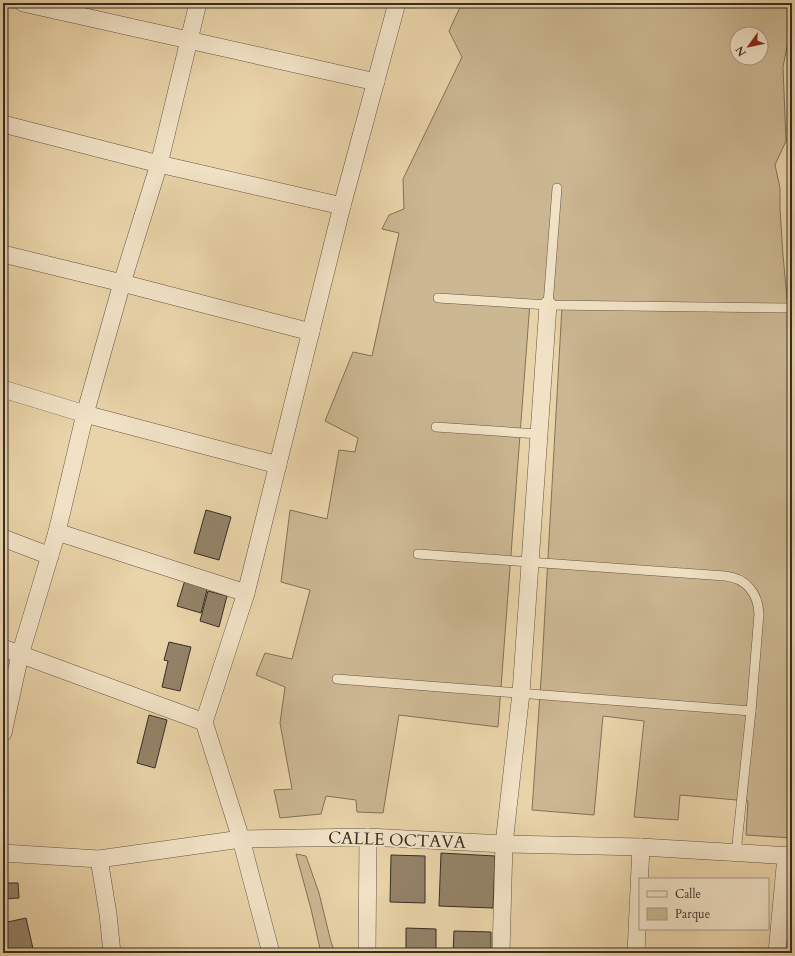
<svg xmlns="http://www.w3.org/2000/svg" width="795" height="956" viewBox="0 0 795 956" font-family="Cardo,serif">
	<style>
		.green { fill: #cbb792; stroke: #81725b; fill-rule: evenodd }
		.building { fill: #948369; stroke: #372d24 }
		.lines { fill: none; stroke-linecap: round; stroke-linejoin: round }
		.lane-casing { stroke: #645645; stroke-width: 10 }
		.street-casing { stroke: #645645; stroke-width: 18 }
		.lane { stroke: #f1e2c6; stroke-width: 9 }
		.street { stroke: #f1e2c6; stroke-width: 17 }
		.labels { text-anchor: middle; dominant-baseline: central; stroke-width: 4; stroke-linejoin: round; paint-order: stroke }
		.street-label { font-size: 17px; fill: #372d24; stroke: #f1e2c6 }
	</style>
	<rect width="100%" height="100%" fill="#e9d3a8"/>
	<filter id="stains"><feTurbulence type="fractalNoise" baseFrequency=".005" numOctaves="4"/><feColorMatrix values="0 0 0 0 .2 0 0 0 0 .09 0 0 0 0 .02 0 0 0 .5 -.17"/></filter>
	<radialGradient id="worn" r=".72"><stop offset=".6" stop-color="#630" stop-opacity="0"/><stop offset="1" stop-color="#630" stop-opacity=".3"/></radialGradient>
	<g class="green">
		<path d="M462,3H792V21L783,67L786,141L775,165L780,188V210L783,255L792,352V838L746,835L748,801L680,795L678,820L634,817L644,721L603,716L594,815L532,810L542,665L562,306L530,302L498,727L399,715L383,813L357,812L356,800L326,796L321,814L280,818L274,790L292,789L280,723L285,687L256,675L265,653L292,659L310,590L281,582L290,510L327,519L339,450L355,452L358,438L325,421L353,352L372,356L399,233L382,229L389,215L404,209L403,179L462,57L449,31ZM737,34H761V58H737Z"/>
		<path d="M296,854L306,856L319,893L331,942L335,953H321L311,909Z"/>
	</g>
	<g class="building">
		<path d="M206,510L231,517L219,560L194,553Z"/>
		<path d="M185,580L208,586L201,613L177,606Z"/>
		<path d="M208,591L227,596L219,627L200,621Z"/>
		<path d="M169,642L191,647L180,691L162,687L168,661L164,660Z"/>
		<path d="M149,715L167,720L155,768L137,763Z"/>
		<path d="M441,853L495,856L493,908L439,906Z"/>
		<path d="M391,855L425,856V903L390,902Z"/>
		<path d="M3,883H18L19,898L3,899Z"/>
		<path d="M26,918L34,953H4L3,947V923Z"/>
		<path d="M406,928L436,929V950H406Z"/>
		<path d="M454,931L491,932V953H453Z"/>
	</g>
	<g class="lines">
		<g class="lane-casing">
			<g id="lane">
				<path d="M438,298L548,305L792,308"/>
				<path d="M548,305L557,188"/>
				<path d="M436,427L539,434"/>
				<path d="M418,554L725,576C746,578 758,593 759,614L751,711L736,853"/>
				<path d="M337,679L751,711"/>
			</g>
		</g>
		<g class="street-casing">
			<g id="street">
				<path d="M23,3L376,82"/>
				<path d="M3,124L159,164L342,206"/>
				<path d="M3,254L122,283L311,332"/>
				<path d="M3,389L85,414L278,465"/>
				<path d="M57,532L246,593"/>
				<path d="M3,538L50,556"/>
				<path d="M3,648L204,722"/>
				<path d="M3,733L20,655L57,532L85,414L122,283L159,164L198,3"/>
				<path d="M3,853L99,859L241,839L368,837L504,844L641,847L792,856"/>
				<path d="M99,859L108,914L112,953"/>
				<path d="M271,953L241,839L204,722L246,593L342,206L397,3"/>
				<path d="M367,953L368,837"/>
				<path d="M501,953L504,844L521,693L548,305"/>
				<path d="M636,953L641,847"/>
				<path d="M777,953L786,856"/>
			</g>
		</g>
		<use href="#lane" class="lane"/>
		<use href="#street" class="street"/>
	</g>
	<g class="labels">
		<g class="street-label">
			<text transform="translate(397 840) rotate(2)">CALLE OCTAVA</text>
		</g>
	</g>
	<rect width="795" height="956" fill="none" stroke="#e9d3a8" stroke-width="16"/>
	<rect x="4" y="4" width="787" height="948" fill="none" stroke="#372d24" stroke-width="2"/>
	<rect x="8" y="8" width="779" height="940" fill="none" stroke="#372d24"/>
	<rect x="639" y="878" width="130" height="52" fill="#f1e2c6" stroke="#a79a85"/>
	<rect x="647" y="891" width="20" height="6" fill="#f1e2c6" stroke="#a79a85"/>
	<text x="675" y="898" font-size="12" fill="#372d24">Calle</text>
	<rect x="647" y="908" width="20" height="12" fill="#cbb792" stroke="#a79a85"/>
	<text x="675" y="918" font-size="12" fill="#372d24">Parque</text>
	<g transform="translate(749 46) rotate(237)"><circle r="19" fill="#f1e2c6" stroke="#a79a85"/>
	<path d="M0-3L7 15L0 10L-7 15Z" fill="#8f2418"/>
	<text y="-6" font-size="11" font-weight="bold" text-anchor="middle" fill="#372d24">N</text>
	</g>
	<rect width="100%" height="100%" filter="url(#stains)"/>
	<rect width="100%" height="100%" fill="url(#worn)"/>
</svg>
